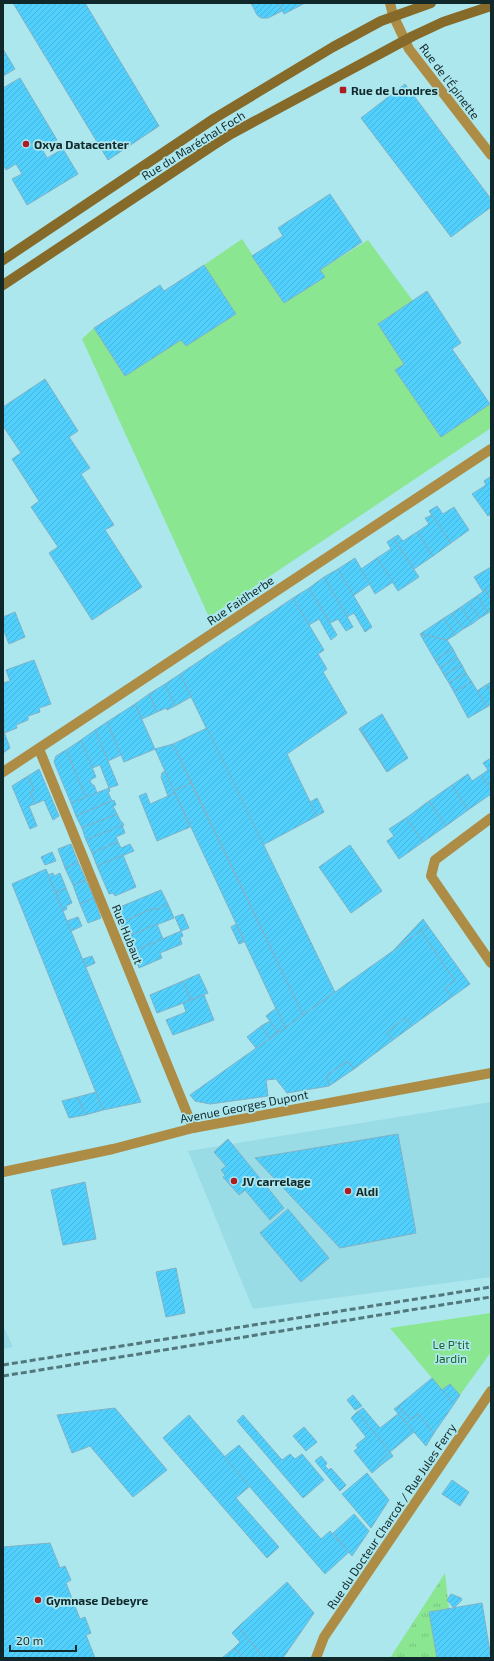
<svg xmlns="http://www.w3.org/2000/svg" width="494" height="1661" viewBox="0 0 494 1661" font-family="'Exo 2',sans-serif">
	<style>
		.built { fill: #99dce5 }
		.grass { fill: url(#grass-tufts) }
		.green { fill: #8ae690 }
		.building { fill: url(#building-hatch); stroke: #80b1c5 }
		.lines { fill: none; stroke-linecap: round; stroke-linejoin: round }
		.minor { stroke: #ad8d45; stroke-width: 10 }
		.tertiary { stroke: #ad8d45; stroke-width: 10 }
		.secondary { stroke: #856a29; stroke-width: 10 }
		.rail { stroke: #52787c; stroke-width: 3; stroke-dasharray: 6 3; stroke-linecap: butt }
		.poi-dot { fill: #ae1c22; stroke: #ade7ee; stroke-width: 1.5 }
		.labels { text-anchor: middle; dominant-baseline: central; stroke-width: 3.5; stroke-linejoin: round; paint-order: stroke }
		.street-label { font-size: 12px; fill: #11282b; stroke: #ade7ee }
		.poi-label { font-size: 12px; font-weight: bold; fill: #11282b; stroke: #ade7ee; text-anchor: start }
		.park-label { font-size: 12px; fill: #21642a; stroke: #ade7ee }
	</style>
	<defs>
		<pattern id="grass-tufts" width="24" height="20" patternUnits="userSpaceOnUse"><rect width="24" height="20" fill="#8ae690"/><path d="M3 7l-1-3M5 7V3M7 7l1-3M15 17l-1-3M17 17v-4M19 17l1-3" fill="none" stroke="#76c57c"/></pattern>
		<pattern id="building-hatch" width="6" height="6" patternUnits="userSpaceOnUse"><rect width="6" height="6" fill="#51d0fd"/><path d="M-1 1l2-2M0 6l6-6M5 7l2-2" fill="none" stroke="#46b3d9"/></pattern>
	</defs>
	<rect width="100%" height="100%" fill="#ade7ee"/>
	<g class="built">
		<path d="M491,1102V1277L253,1309L188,1151Z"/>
		<path d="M3,1325L13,1347L3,1349Z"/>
	</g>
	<path class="grass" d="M445,1573L449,1609L429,1612L437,1658H390Z"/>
	<g class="green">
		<path d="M242,239L284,303L325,277L320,270L368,240L413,301L404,364L395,370L441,436L490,404L491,428L209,617L82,339L94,328L125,376L181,340L186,346L236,314L204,265Z"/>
		<path d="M491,1313V1352L460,1395L442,1390L390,1328Z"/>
	</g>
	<g class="building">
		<path d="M13,3H85L159,126L108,160Z"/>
		<path d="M251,3H279L282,11L268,18H261L257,15Z"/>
		<path d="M279,3H305L284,14Z"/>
		<path d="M3,49L15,69L3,76Z"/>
		<path d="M20,78L57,140L42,149L47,158L63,149L78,174L27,205L12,179L22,174L16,164L6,170L3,164V88Z"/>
		<path d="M405,84L491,199V207L451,237L361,118Z"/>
		<path d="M330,194L362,242L320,270L325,277L284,303L252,256L283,236L278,228Z"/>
		<path d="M204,265L236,314L186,346L181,340L125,376L94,328L160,285L164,291Z"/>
		<path d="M427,291L461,343L452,349L490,404L441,437L395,370L404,364L378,324Z"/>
		<path d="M45,379L78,431L69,437L90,468L81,474L114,525L105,530L142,587L92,620L49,553L58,547L31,507L39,501L12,459L21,453L3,426V407Z"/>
		<path d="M490,477L491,479V514L488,516L472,494L486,485L484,481Z"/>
		<path d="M437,506L443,514L454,507L469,530L451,543L429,511Z"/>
		<path d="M432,515L451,543L433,556L417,532L429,524L425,518Z"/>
		<path d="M417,532L433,556L414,569L393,538L398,535L403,541Z"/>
		<path d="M393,538L419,577L398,591L377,558L391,549L387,542Z"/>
		<path d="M355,558L370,584L353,596L338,569Z"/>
		<path d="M377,558L393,582L375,594L361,569Z"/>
		<path d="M491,567V586L483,592L474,577Z"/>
		<path d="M338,569L372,627L365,632L354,613L347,617L324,577Z"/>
		<path d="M324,577L353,627L346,631L338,619L330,623L309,588Z"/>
		<path d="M491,586V599L485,590Z"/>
		<path d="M309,588L337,635L331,640L319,619L309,625L293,598Z"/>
		<path d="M485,590L491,599V611L488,613L477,596Z"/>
		<path d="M477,596L488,613L480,618L468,602Z"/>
		<path d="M293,598L324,650L318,654L327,669L323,672L347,713L287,754L317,816L263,845L180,674Z"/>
		<path d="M468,602L480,618L472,624L461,607Z"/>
		<path d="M461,607L472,624L463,629L452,613Z"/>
		<path d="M15,612L25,637L9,644L3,629V617Z"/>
		<path d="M452,613L463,629L455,635L444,618Z"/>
		<path d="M444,618L455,635L447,640L420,634Z"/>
		<path d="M420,634L447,640L453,649L435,660Z"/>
		<path d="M453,649L457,657L440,668L435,660Z"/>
		<path d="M457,657L462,665L444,675L440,668Z"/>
		<path d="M34,660L51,704L39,708L40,712L28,716V720L16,725L17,728L4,733L3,683L10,681L6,670Z"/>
		<path d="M462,665L466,673L449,683L444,675Z"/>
		<path d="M466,673L472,682L454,692L449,683Z"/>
		<path d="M180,674L191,697L175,706L165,684Z"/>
		<path d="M472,682L487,707L468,718L454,692Z"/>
		<path d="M491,682V693L486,685Z"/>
		<path d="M165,684L175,706L167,710L166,708L157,712L149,694Z"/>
		<path d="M486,685L491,693V704L487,707L477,691Z"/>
		<path d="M149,694L157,712L142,719L135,704Z"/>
		<path d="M135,704L155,749L124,762L107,722Z"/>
		<path d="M382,714L408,758L387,772L360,728Z"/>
		<path d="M107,722L121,755L108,761L95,730Z"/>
		<path d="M207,728L335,992L303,1015L173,744Z"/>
		<path d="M360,728L387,772L359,729Z"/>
		<path d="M3,729L10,748L3,753Z"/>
		<path d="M95,730L118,785L109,788L100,765L92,768L81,740Z"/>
		<path d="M81,740L96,777L90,780L92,785H94L97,793L86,798L66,750Z"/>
		<path d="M173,744L191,783L174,791L155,749Z"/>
		<path d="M66,750L86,798L71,803L54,762L56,756Z"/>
		<path d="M491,758V789L481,775L488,770L483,763Z"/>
		<path d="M39,769L59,816L53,820L44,800L35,804L30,792L34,790L28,776Z"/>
		<path d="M165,771L175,793L168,796L161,777L162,773Z"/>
		<path d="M468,774L472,781L481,775L491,789V794L468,810L452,785Z"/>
		<path d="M28,776L34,790L30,792L35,804L29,806L37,826L30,829L12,786Z"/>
		<path d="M191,783L303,1015L285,1028L174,791Z"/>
		<path d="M452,785L468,810L446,826L429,801Z"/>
		<path d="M109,788L110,791L108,792L112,801L76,816L71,803Z"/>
		<path d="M146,793L150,804L175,793L190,827L157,841L139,796Z"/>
		<path d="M317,798L324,812L317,816L310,802Z"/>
		<path d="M114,800L116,805L113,806L117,814L82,828L76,816Z"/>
		<path d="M429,801L446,826L423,842L406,818Z"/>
		<path d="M117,814L121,822H122L124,825L86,840L82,828Z"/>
		<path d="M406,818L423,842L399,859L387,841L394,836L389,829Z"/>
		<path d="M122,825L125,833L116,837L118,842L92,853L86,840Z"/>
		<path d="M118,842L121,848L130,844L134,851L97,866L92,853Z"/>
		<path d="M71,844L78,862L65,868L58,849Z"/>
		<path d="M350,845L382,891L351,913L319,867Z"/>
		<path d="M52,852L56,861L45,865L41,857Z"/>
		<path d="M123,855L136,887L115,896L113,893L109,894L97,866Z"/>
		<path d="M78,862L86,880L73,885L65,868Z"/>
		<path d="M46,869L71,931L141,1102L103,1110L12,884Z"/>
		<path d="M53,873L54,876L60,873L66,888L56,893L48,875Z"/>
		<path d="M86,880L94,898L80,904L73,885Z"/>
		<path d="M66,888L72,903L66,906L67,909L63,911L56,893Z"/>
		<path d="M161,890L168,904L155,910L154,908L120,923L115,909Z"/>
		<path d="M94,898L101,918L88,923L80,904Z"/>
		<path d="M168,904L174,918L126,937L120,923L154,908L155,910Z"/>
		<path d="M183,914L189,928L181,931L175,917Z"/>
		<path d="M78,917L82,926L71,931L67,921Z"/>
		<path d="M423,919L428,926L391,953Z"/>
		<path d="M157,924L163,939L132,952L126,937Z"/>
		<path d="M236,924L244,942L239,944L231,927Z"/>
		<path d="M428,926L470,984L452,997L445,988L455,981L421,931Z"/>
		<path d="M181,931L183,936L180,938L182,944L160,953L162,958L139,968L132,952Z"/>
		<path d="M421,931L455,981L445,988L452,997L412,1026L405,1018L387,1032L393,1040L354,1069L348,1061L327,1075L329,1086L287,1093L276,1079L266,1080L268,1096L210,1104L195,1101L190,1095Z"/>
		<path d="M92,956L95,963L86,967L83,959Z"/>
		<path d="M199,974L208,993L191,1000L183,981Z"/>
		<path d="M183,981L191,1000L157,1013L150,995Z"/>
		<path d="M204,995L214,1020L173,1035L166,1020L186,1012L183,1003Z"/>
		<path d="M276,1008L285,1028L278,1032L266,1016Z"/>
		<path d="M405,1018L412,1026L393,1040L387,1032Z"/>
		<path d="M270,1021L278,1032L270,1039L261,1026Z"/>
		<path d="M261,1026L270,1039L256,1048L247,1037Z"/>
		<path d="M348,1061L354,1069L329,1086L327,1075Z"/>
		<path d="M96,1092L103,1110L85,1115L78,1097Z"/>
		<path d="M78,1097L85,1115L69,1118L62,1101Z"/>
		<path d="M398,1134L416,1233L340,1248L255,1158Z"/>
		<path d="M228,1139L284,1208L270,1220L245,1190L239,1195L223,1177L225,1175L221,1170L226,1166L214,1152Z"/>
		<path d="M85,1182L96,1239L63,1245L51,1190Z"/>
		<path d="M288,1209L329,1258L301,1282L260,1233Z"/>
		<path d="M176,1268L185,1313L166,1317L156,1272Z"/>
		<path d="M432,1378L454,1404L434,1433L418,1414L411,1420L398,1406Z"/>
		<path d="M450,1384L460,1395L454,1404L442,1390Z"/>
		<path d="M353,1395L362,1406L355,1410L347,1400Z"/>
		<path d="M398,1406L411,1420L418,1414L434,1433L426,1446L394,1409Z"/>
		<path d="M115,1408L167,1470L133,1497L90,1446L72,1453L57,1415Z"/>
		<path d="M363,1408L380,1428L398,1414L414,1432L390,1452L357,1412Z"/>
		<path d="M357,1412L390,1452L378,1463L380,1466L372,1473L354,1451L358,1448L356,1445L366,1437L351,1418Z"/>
		<path d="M189,1415L250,1486L236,1498L279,1547L267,1558L163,1438Z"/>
		<path d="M243,1415L282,1460L290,1454L295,1459L302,1454L324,1480L303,1498L237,1421Z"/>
		<path d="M304,1427L317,1442L306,1451L293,1436Z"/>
		<path d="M239,1445L321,1539L330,1531L349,1552L325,1574L224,1457Z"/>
		<path d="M390,1452L393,1456L380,1466L378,1463Z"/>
		<path d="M321,1456L327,1463L325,1466L329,1470L331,1468L346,1485L340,1491L315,1461Z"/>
		<path d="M367,1473L389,1500L371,1528L342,1494Z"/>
		<path d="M452,1480L469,1492L460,1506L442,1494Z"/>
		<path d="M354,1514L369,1531L352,1556L333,1533Z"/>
		<path d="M50,1543L60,1568L65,1566L71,1580L66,1583L80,1619L85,1617L91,1633L86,1635L95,1658H3V1547Z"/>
		<path d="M287,1582L314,1613L283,1658H264L238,1627Z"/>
		<path d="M451,1594L461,1598L462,1600L454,1608L447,1600Z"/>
		<path d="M482,1603L491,1658H437L429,1612Z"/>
		<path d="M238,1627L264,1658H243L234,1648L240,1642L232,1633Z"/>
		<path d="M234,1648L243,1658H222Z"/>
	</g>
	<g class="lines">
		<g class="minor">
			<path d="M390,3L393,15L409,49L491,155"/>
			<path d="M39,749L193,1128"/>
			<path d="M3,772L491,449"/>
			<path d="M491,818L435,860L431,876L491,963"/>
			<path d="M3,1172L113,1149L193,1128L491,1073"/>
		</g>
		<path class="tertiary" d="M316,1658L324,1637L491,1391"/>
		<g class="secondary">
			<path d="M3,260L215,118L333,47L381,21L431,3"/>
			<path d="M3,285L212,146L231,134L413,36L443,22L491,6"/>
		</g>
		<g class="rail">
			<path d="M3,1365L491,1287"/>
			<path d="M3,1376L491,1297"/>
		</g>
	</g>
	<g class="poi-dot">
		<rect x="339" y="86" width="8" height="8" rx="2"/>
		<circle cx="26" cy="144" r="4"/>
		<circle cx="234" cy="1181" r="4"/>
		<circle cx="348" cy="1191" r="4"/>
		<circle cx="38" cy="1600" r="4"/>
	</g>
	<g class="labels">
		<g class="street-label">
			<text transform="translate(450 81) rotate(53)">Rue de l'Épinette</text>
			<text transform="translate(193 145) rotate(-32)">Rue du Maréchal Foch</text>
			<text transform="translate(240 600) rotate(-34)">Rue Faidherbe</text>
			<text transform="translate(128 934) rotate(68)">Rue Hubaut</text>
			<text transform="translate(244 1106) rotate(-11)">Avenue Georges Dupont</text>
			<text transform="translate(391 1516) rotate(-56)">Rue du Docteur Charcot / Rue Jules Ferry</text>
		</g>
		<g class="poi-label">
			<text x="351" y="90">Rue de Londres</text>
			<text x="34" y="144">Oxya Datacenter</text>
			<text x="242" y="1181">JV carrelage</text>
			<text x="356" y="1191">Aldi</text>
			<text x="46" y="1600">Gymnase Debeyre</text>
		</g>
		<g class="park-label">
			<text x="451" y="1344">Le P'tit<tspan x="451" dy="14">Jardin</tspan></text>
		</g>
	</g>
	<rect width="494" height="1661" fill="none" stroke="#11282b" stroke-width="8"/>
	<path d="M10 1645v6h66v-6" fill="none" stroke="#11282b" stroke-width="2"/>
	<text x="16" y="1645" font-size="12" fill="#11282b" stroke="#ade7ee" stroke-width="3" paint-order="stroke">20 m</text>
</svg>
